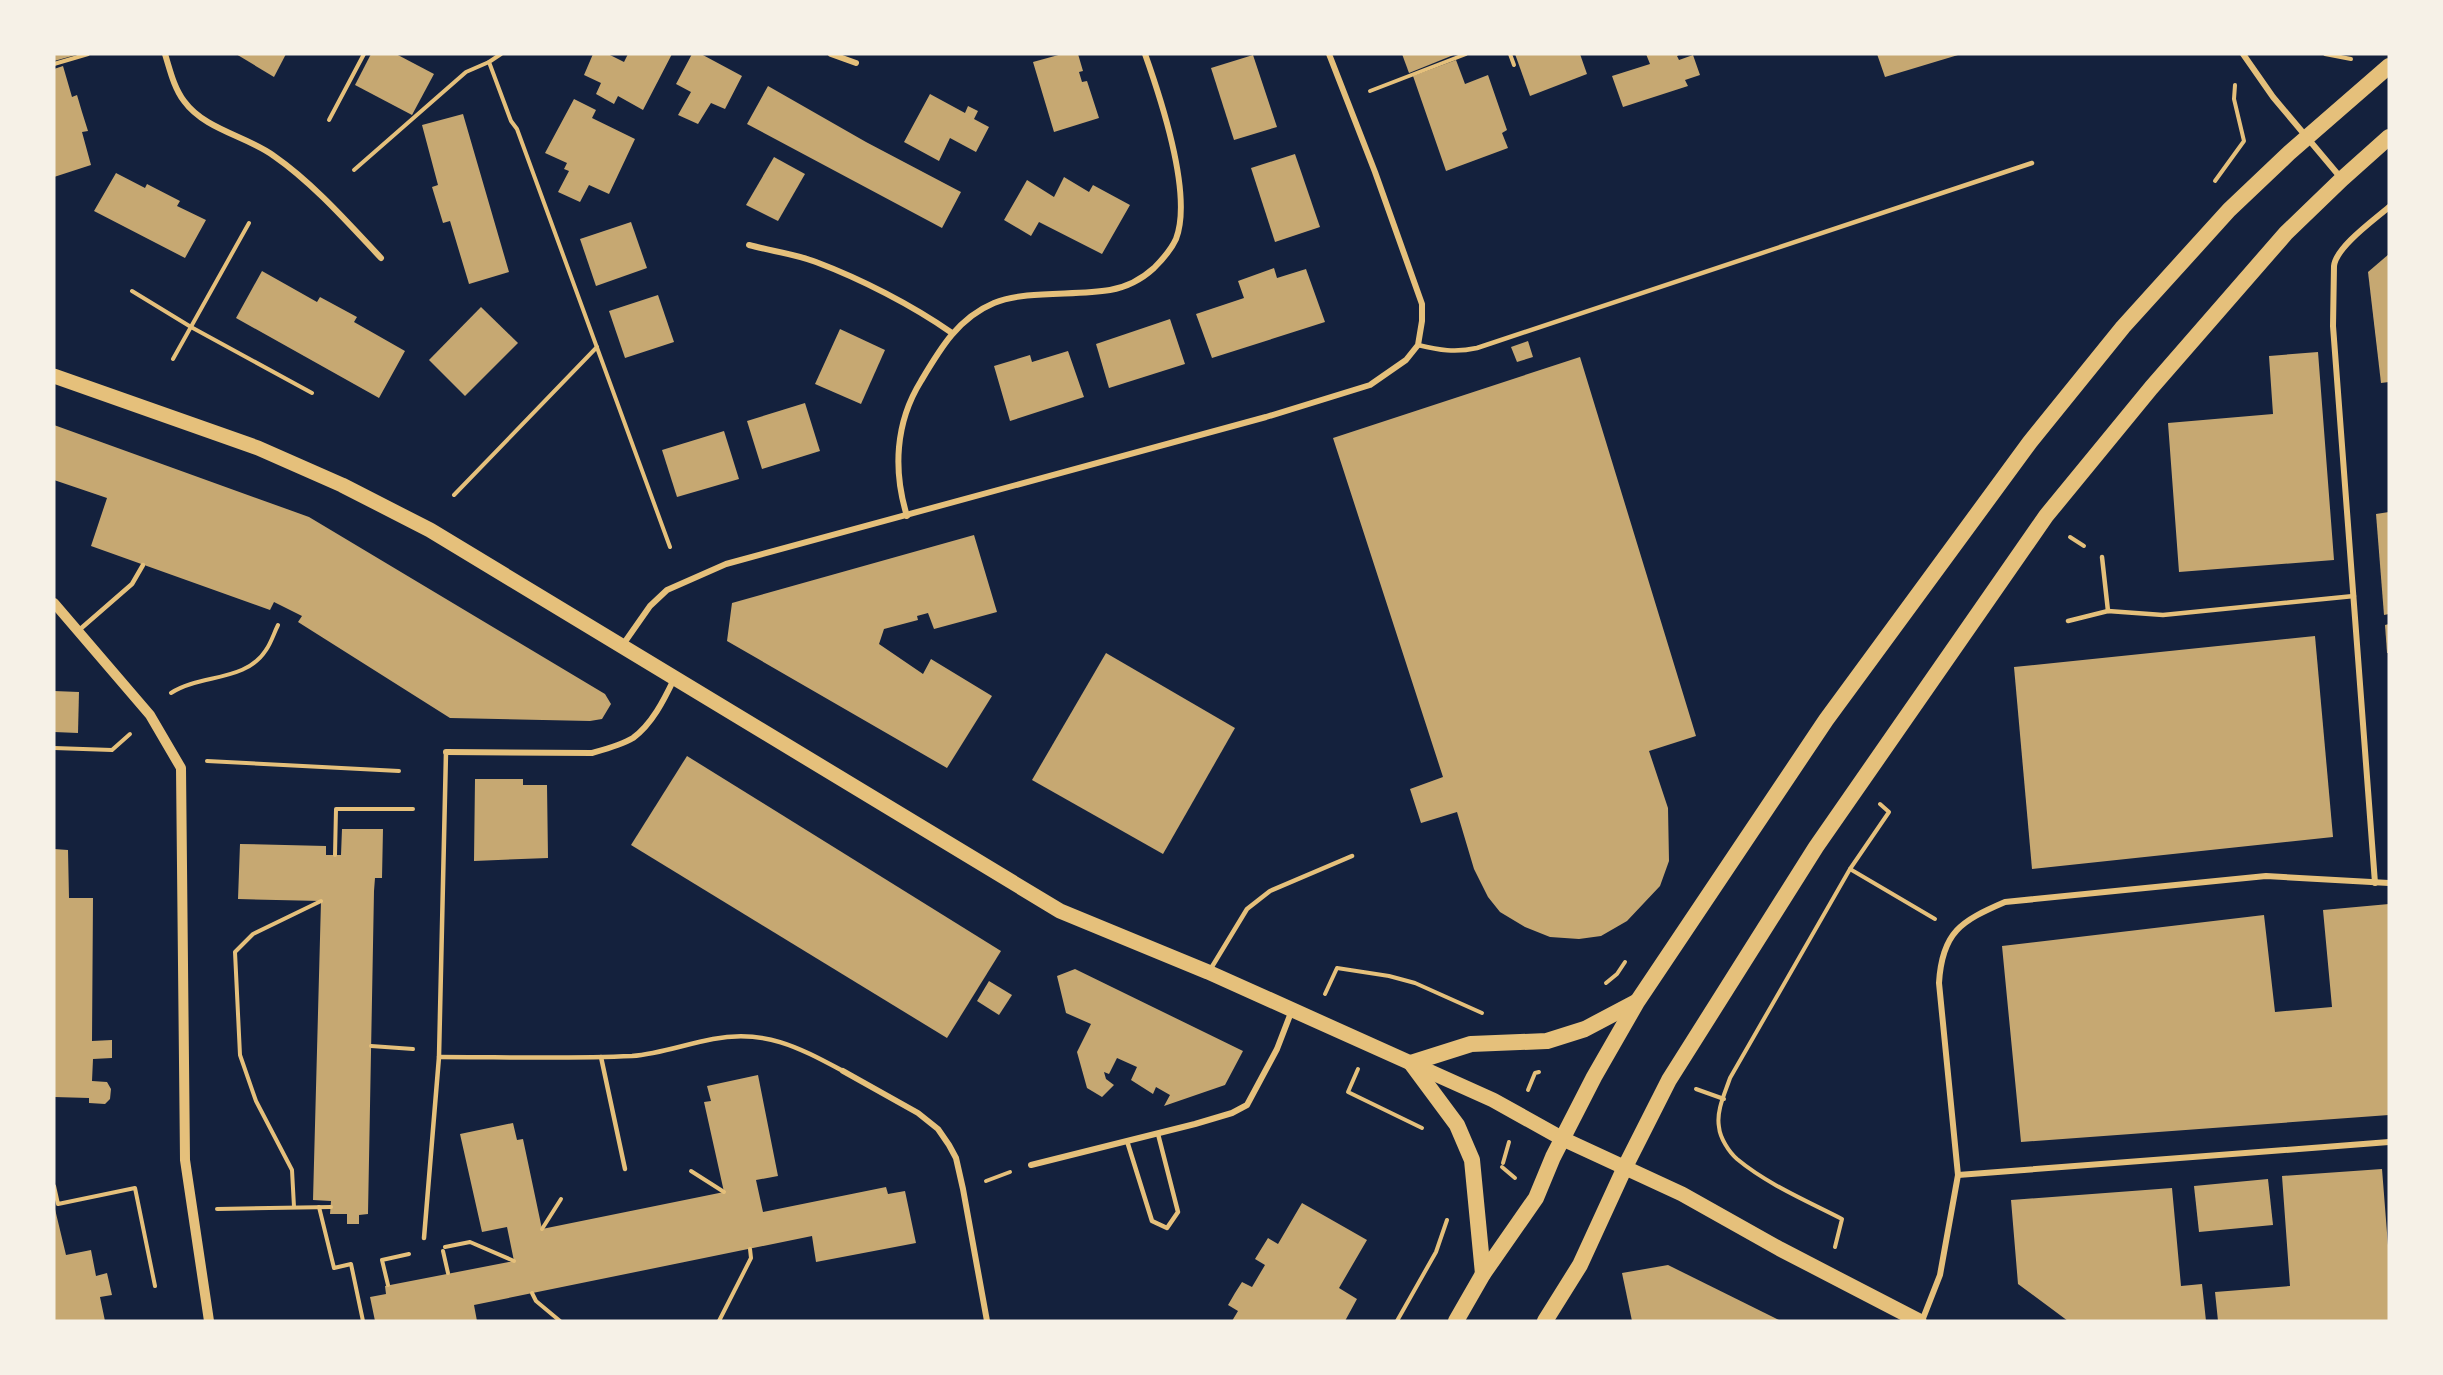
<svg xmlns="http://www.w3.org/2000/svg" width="2443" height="1375" viewBox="0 0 2443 1375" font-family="'Public Sans',sans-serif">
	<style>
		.building { fill: #c6a872 }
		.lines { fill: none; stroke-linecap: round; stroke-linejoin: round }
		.path { stroke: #e5c07b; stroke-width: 4 }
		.service { stroke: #e5c07b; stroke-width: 4.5 }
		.minor { stroke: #e5c07b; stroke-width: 6 }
		.tertiary { stroke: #e5c07b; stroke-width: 10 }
		.primary { stroke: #e5c07b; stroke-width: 15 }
		.trunk { stroke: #e5c07b; stroke-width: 16 }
	</style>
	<rect width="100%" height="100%" fill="#14213d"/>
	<g class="building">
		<path d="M54,54H76V55L54,61Z"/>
		<path d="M236,54H286L274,77Z"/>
		<path d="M371,54H396L434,74L412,115L355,85Z"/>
		<path d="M593,54H608L624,62L628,54H672L643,110L618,96L614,104L596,94L601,83L584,75Z"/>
		<path d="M692,54H701L742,76L725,109L711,103L698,124L678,115L691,92L676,84Z"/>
		<path d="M1062,54H1078L1083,71L1079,72L1082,82L1087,81L1099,118L1054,132L1033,62Z"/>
		<path d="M1402,54H1456L1409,73Z"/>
		<path d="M1515,54H1580L1587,74L1530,96Z"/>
		<path d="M1646,54H1681L1677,56L1679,60L1693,55L1700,75L1685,80L1688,86L1623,107L1612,76L1650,64Z"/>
		<path d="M1877,54H1958V55L1885,77Z"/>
		<path d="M1253,55L1277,127L1234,140L1211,68Z"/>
		<path d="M1456,60L1465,84L1488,75L1507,130L1502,133L1508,148L1446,171L1413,76Z"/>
		<path d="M63,66L72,97L77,95L82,112L88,131L82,132L91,165L54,177V69Z"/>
		<path d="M768,86L866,142L961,192L942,228L747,124Z"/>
		<path d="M930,94L965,113L968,106L978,111L974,119L989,127L976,152L950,138L939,161L904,142Z"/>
		<path d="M574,99L596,110L592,118L635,139L609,194L589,185L580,202L558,192L569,171L564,169L567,163L545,153Z"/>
		<path d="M463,114L509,272L469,284L450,221L443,223L432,187L438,185L422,125Z"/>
		<path d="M1295,154L1320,227L1275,242L1251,168Z"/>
		<path d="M774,157L805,174L778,221L746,205Z"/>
		<path d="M116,173L145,188L147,184L180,201L177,206L206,220L185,258L94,211Z"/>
		<path d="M1064,177L1089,192L1093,185L1130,205L1102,254L1039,222L1031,236L1004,220L1027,180L1054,197Z"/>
		<path d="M631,222L647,268L596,286L580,239Z"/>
		<path d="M2389,254V382L2381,383L2368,272Z"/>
		<path d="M1274,268L1277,278L1306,269L1325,322L1212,358L1196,314L1244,298L1238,281Z"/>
		<path d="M262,271L317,302L320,297L357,317L354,322L405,351L379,398L236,318Z"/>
		<path d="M658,295L674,342L625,358L609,311Z"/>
		<path d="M481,307L518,343L465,396L429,360Z"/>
		<path d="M1170,319L1185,364L1109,388L1096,344Z"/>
		<path d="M840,329L885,350L861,404L815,384Z"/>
		<path d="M1528,341L1533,357L1517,362L1511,347Z"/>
		<path d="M1068,351L1084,397L1010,421L994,366L1030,355L1032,362Z"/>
		<path d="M2318,352L2334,560L2179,572L2168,423L2273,414L2269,356Z"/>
		<path d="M1580,357L1696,736L1649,751L1668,808L1669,861L1660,886L1627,921L1601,936L1579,939L1550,937L1525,927L1500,912L1488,897L1474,869L1457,812L1421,823L1410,789L1443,777L1333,438Z"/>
		<path d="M805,403L820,451L762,469L747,421Z"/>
		<path d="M54,425L309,517L605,694L611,704L602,719L590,721L450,718L298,622L302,616L274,602L270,610L91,546L107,498L54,480Z"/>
		<path d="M724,431L739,479L677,497L662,450Z"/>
		<path d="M2389,512V614L2384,615L2376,514Z"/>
		<path d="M974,535L997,612L934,629L928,613L917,616L918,620L884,629L879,644L923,674L931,659L992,696L947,768L727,641L732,603Z"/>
		<path d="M2389,624V653H2387L2385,625Z"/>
		<path d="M2315,636L2333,837L2032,869L2014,667Z"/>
		<path d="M1106,653L1235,728L1163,854L1032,780Z"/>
		<path d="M54,691L79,692L78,733L54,732Z"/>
		<path d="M687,756L1001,951L947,1038L631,845Z"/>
		<path d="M475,779H523V785H547L548,858L474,861Z"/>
		<path d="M342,829H383L382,878H375L374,891L368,1214L359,1215V1224H347V1214H330L331,1201L313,1200L321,901L238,899L240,844L326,846V855H341Z"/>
		<path d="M54,849L68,850L69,898H93L92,1041L112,1040V1058L93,1059L92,1081L107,1082L111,1089L110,1099L105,1104L89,1103V1098L54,1097Z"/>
		<path d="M2389,904V1115L2021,1142L2002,946L2264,915L2275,1012L2332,1007L2323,910Z"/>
		<path d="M1075,969L1243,1051L1225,1085L1164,1106L1170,1095L1156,1087L1153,1094L1131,1080L1137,1067L1117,1058L1109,1074L1104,1072L1106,1079L1114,1085L1102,1097L1087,1088L1077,1052L1091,1024L1066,1013L1057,976Z"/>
		<path d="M989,981L1012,995L999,1015L977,1001Z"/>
		<path d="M758,1075L778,1176L756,1180L763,1212L886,1187L888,1194L905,1191L916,1243L816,1262L812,1236L474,1305L477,1321H375L370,1297L386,1294L385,1286L514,1261L507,1227L482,1232L460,1134L513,1123L517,1140L523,1139L542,1229L724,1192L704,1102L711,1101L707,1086Z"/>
		<path d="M2382,1169L2389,1258V1321H2218L2215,1292L2290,1286L2282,1176Z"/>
		<path d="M2268,1179L2273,1225L2199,1232L2194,1186Z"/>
		<path d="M2172,1188L2181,1286L2202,1284L2206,1321H2068L2018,1284L2011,1200Z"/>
		<path d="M1302,1203L1367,1240L1339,1288L1357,1299L1345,1321H1232L1238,1311L1228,1305L1235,1293L1242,1282L1252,1287L1265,1265L1255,1259L1268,1238L1278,1244Z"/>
		<path d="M54,1205L66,1255L91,1250L96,1276L107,1273L112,1295L100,1297L105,1321H54Z"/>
		<path d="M1668,1265L1781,1321H1632L1622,1273Z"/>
	</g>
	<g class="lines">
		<g class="path">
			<path d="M501,54L489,62L511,121L517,129L670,547"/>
			<path d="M1510,54L1514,65"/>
			<path d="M2325,54L2351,59"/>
			<path d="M54,64L88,54"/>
			<path d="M1370,91L1466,54"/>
			<path d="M329,120L364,54"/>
			<path d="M354,170L466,72L489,62"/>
			<path d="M2215,181L2244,141L2234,99L2235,85"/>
			<path d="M132,291L191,327L312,393"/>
			<path d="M173,359L249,223"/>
			<path d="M454,495L597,347"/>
			<path d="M2070,537L2084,546"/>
			<path d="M171,693C200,674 246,682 266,650C271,643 274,633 278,625"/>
			<path d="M54,748L112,750L130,734"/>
			<path d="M207,761L399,771"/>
			<path d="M335,855L336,809H413"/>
			<path d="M1850,869L1935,919"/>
			<path d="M1606,983L1617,974L1625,962"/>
			<path d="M1325,994L1337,968L1389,976L1415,983L1482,1013"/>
			<path d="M371,1046L413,1049"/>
			<path d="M1358,1069L1348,1092L1422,1128"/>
			<path d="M1696,1089L1724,1099"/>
			<path d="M1528,1090L1535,1073L1539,1072"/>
			<path d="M1503,1163L1509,1142"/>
			<path d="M1502,1167L1515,1178"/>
			<path d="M691,1171L724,1192"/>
			<path d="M986,1181L1010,1172"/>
			<path d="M54,1186L58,1204L135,1188L155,1286"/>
			<path d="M294,1207L292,1170L256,1101L240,1055L235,952L253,934L321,901"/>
			<path d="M319,1207L334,1268L351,1264L363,1321"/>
			<path d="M217,1209L331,1207"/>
			<path d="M542,1229L561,1199"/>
			<path d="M445,1247L470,1242L514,1261"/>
			<path d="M1835,1247L1842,1219C1807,1201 1767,1184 1737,1159C1729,1152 1720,1138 1719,1127C1716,1111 1725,1093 1730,1078L1850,869L1889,812L1880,804"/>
			<path d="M443,1251L448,1273"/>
			<path d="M388,1285L382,1260L409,1254"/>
			<path d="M532,1293L536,1301L560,1321"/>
			<path d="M719,1321L751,1258L750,1249"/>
			<path d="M1397,1321L1436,1252L1447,1220"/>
		</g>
		<g class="service">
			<path d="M1418,345C1439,350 1455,353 1477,348L2032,163"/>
			<path d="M2102,557L2108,611"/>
			<path d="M2068,621L2108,611L2163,615L2354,596"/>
			<path d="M78,631L132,584L143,565"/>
			<path d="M1210,970L1247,909L1270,891L1352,856"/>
			<path d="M439,1057C503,1057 568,1059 632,1056C659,1054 686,1044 713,1039C765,1029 798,1047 843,1071"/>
			<path d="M601,1057L625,1169"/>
			<path d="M1127,1141L1152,1221L1167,1228L1178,1212L1158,1134"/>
			<path d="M424,1238L439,1057L446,752"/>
		</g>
		<g class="minor">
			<path d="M165,54C170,70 174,88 184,101C205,130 247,136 274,156C313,183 349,224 381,258"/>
			<path d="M831,54L856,63"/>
			<path d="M2243,54L2273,97L2341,178"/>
			<path d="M749,245C771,251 795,254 816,262C861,279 912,305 952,333"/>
			<path d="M907,516C893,471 895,423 921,381C940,349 958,318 994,303C1026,290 1075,296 1110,290C1127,287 1142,279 1154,268C1163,259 1171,250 1176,239C1193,195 1161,99 1145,54"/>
			<path d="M622,646L650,606L667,590L726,564L1266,417L1370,385L1406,360L1418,345L1422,321V304L1375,172L1329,54"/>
			<path d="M446,752L592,753C606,749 621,745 633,738C652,724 664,700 674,679"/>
			<path d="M2375,883L2333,326L2334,266C2336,247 2374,220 2389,207"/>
			<path d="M843,1071L918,1113L938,1129L949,1145L956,1158L963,1189L987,1321"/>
			<path d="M1031,1165L1195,1124L1232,1113L1247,1105L1277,1049L1292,1010"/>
			<path d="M1958,1175L2389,1142"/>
			<path d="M1922,1321L1940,1275L1958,1175L1939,983C1942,932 1961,921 2005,902L2266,876L2389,883"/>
		</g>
		<path class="tertiary" d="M54,603L150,715L181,768L185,1160L209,1321"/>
		<path class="primary" d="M54,376L258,448L342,485L430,530L1060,911L1208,972L1493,1100L1563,1139L1682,1194L1780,1249L1919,1321"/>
		<g class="trunk">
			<path d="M1483,1274L1472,1160L1457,1125L1411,1063L1471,1044L1547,1041L1585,1029L1636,1002"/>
			<path d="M1456,1321L1483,1274L1536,1198L1553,1157L1594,1077L1637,1002L1826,720L2030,442L2123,327L2229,210L2289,153L2389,66"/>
			<path d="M1545,1321L1580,1265L1625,1167L1669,1080L1816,847L2046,516L2151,388L2286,233L2342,179L2389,137"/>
		</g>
	</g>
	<rect width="2443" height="1375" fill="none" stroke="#f6f1e7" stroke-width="111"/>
</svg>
